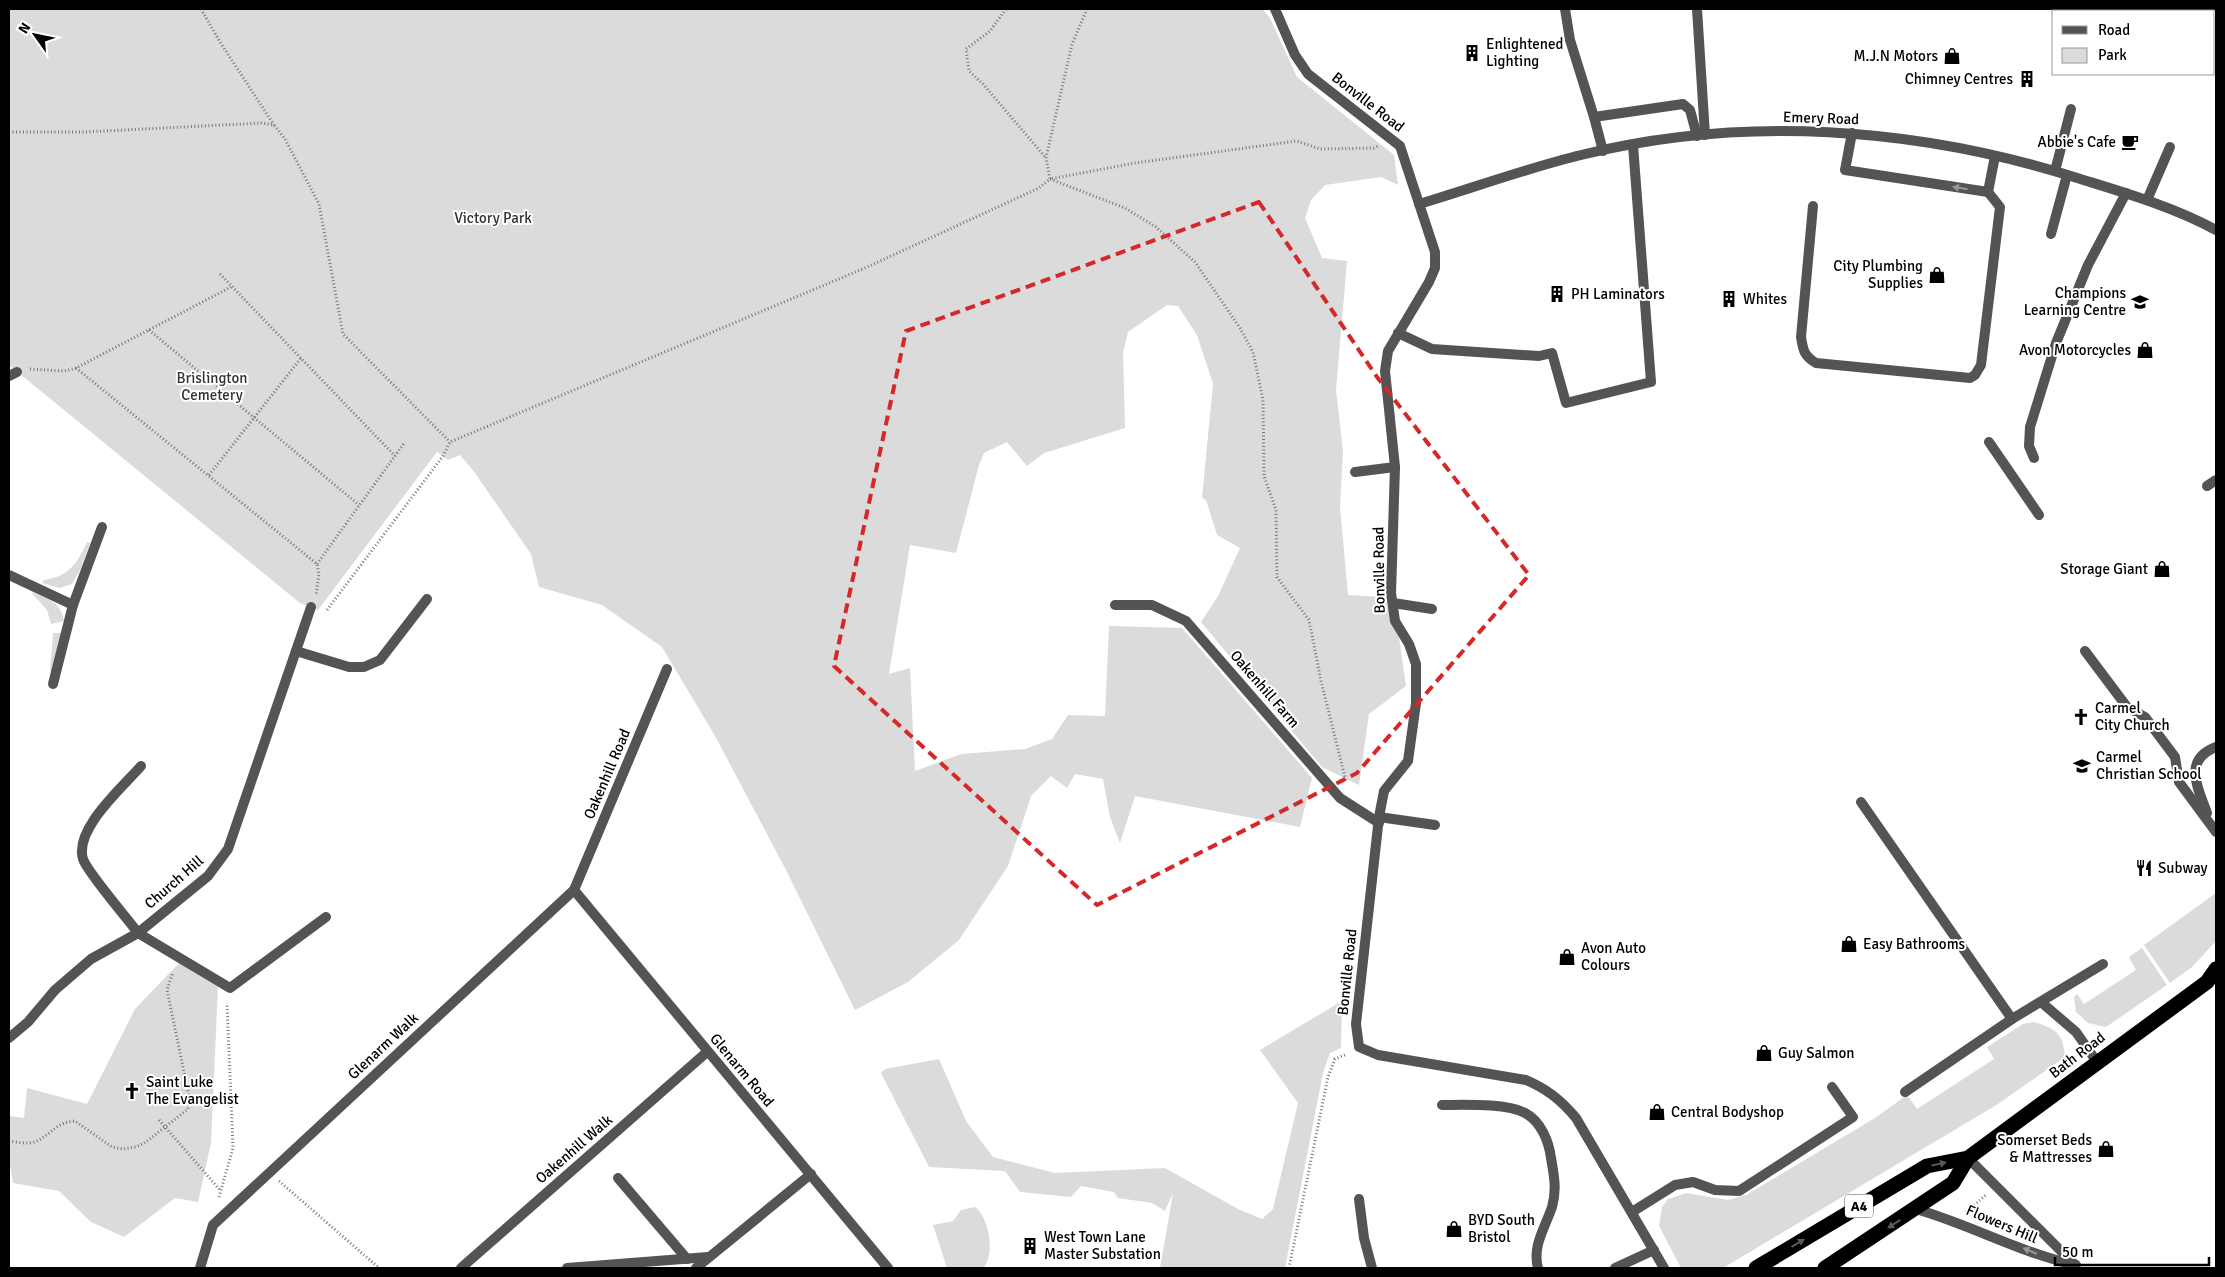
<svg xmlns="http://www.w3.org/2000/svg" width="2225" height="1277" viewBox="0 0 2225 1277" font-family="Signika,sans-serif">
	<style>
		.green { fill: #dbdbdb }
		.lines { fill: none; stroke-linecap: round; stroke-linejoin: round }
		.path { stroke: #767676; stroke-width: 3; stroke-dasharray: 1 2.5; stroke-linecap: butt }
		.lane { stroke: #545454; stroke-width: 10 }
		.street { stroke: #545454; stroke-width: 10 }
		.highway { stroke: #000; stroke-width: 15 }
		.oneway { fill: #989898 }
		.oneway2 { fill: #595959 }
		.marked { fill: none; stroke: #d62828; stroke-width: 4; stroke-dasharray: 10 6; stroke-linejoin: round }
		.labels { text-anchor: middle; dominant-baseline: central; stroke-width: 4; stroke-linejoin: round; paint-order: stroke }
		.shield { fill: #fff; stroke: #4c4c4c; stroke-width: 1 }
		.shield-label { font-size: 14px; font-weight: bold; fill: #000 }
		.poi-label { font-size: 15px; fill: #000; stroke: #fff; text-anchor: start }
		.street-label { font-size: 15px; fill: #000; stroke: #fff }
		.park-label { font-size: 15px; fill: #323232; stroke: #fff }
	</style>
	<rect width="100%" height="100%" fill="#fff"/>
	<g class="green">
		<path d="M9,9H1263L1270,18L1297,77L1394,155L1398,185L1381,177L1325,185L1311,200L1305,218L1322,258L1347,261L1336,390L1343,451L1340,507L1348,595L1384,597L1399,637L1406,686L1369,714L1359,785L1322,767L1201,622L1218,596L1240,548L1217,535L1206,500L1202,498L1213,384L1197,335L1178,306L1167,305L1128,332L1123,353L1125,428L1044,453L1027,466L1007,442L984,453L979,465L956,553L910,545L889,674L910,668L915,771L961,754L1025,749L1052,739L1068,715L1105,716L1109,626L1182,628L1312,778L1300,827L1135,796L1120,843L1110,817L1103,779L1075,774L1067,788L1051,776L1031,796L1008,866L959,940L908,982L855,1010L785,868L715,736L662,647L602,605L539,587L531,554L475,473L460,455L448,460L437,452L318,610L300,603L9,365Z"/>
		<path d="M87,542L90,543L80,570L72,584L60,588L42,583L44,580C69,576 77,564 87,542Z"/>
		<path d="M31,592C47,598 61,602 64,621L51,624L47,610Z"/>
		<path d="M53,633H63L53,672L50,671Z"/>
		<path d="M2216,893V941L2192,967L2170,983L2144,945Z"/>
		<path d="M2142,948L2167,985L2106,1027L2088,1023L2076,1012L2074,997L2077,994L2084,1004L2136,970L2129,957Z"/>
		<path d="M179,963L218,987L211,1143L198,1202L175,1198L124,1237L91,1222L59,1191L13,1183L9,1159V1116L24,1118L27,1088L87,1104L135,1009Z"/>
		<path d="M1342,1001L1341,1048L1330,1053L1323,1073L1285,1268H1160L1173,1193L1165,1211L1152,1203L1118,1198L1114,1192L1081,1186L1071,1197L1020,1192L1005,1171L929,1167L881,1073L885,1069L939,1059L966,1121L993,1157L1055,1173L1165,1168L1238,1209L1262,1219L1273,1209L1298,1103L1260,1050Z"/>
		<path d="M2033,1022C2056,1028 2063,1033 2065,1057L1998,1104L1723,1268H1681L1659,1226L1662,1207L1668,1199L1686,1193L1728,1200L1746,1195L1875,1118L1907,1095L1917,1109L1994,1059L1987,1047L2023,1024Z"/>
		<path d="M975,1207C989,1217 996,1256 983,1268H947L933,1225L953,1221L961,1210Z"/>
	</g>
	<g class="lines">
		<g class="path">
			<path d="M201,9L220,42L274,125"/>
			<path d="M1006,9L990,31L966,49L969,71L983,84L1046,158"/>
			<path d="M1087,9L1072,44L1046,158L1050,179L1135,163L1297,141L1320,149L1374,148L1378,146"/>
			<path d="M9,132H84L262,123L274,125L285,139L319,204L343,334L450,442"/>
			<path d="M220,274L395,456"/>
			<path d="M149,330L359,505"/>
			<path d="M76,368L317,564L319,574L316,595"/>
			<path d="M30,369L64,371L76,368L231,287"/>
			<path d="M209,475L301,358"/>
			<path d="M317,564L405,442"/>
			<path d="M327,610L443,456L450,442L865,268L1039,188L1050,179L1125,208L1156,227L1195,262L1240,328L1253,352L1263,400L1264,476L1276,510L1277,577L1309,620L1321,681L1346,781"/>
			<path d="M159,1120L220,1190"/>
			<path d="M9,1141C17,1142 29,1145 37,1141C51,1134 57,1122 75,1121L112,1147L123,1149L136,1147L146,1142L188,1109L189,1096L167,990L173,972"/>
			<path d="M279,1181L379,1268"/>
			<path d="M219,1197L233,1148L227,1003"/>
			<path d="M1966,1212L1986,1195"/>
			<path d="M1289,1268L1328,1077L1335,1059L1347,1054"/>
		</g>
		<g class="lane">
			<path d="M1565,9L1570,40L1594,117"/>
			<path d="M1697,9L1705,135"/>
			<path d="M1852,133L1845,170L1988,192L1995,156"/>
			<path d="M1603,151L1594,117L1683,104L1690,110L1697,136"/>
			<path d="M2055,171L2071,109"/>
			<path d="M2147,200L2170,147"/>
			<path d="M1813,206L1801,337C1803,350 1804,356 1816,363L1970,378L1975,375L1981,365L2000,207L1988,192"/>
			<path d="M2051,234L2067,175"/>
			<path d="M1398,333L1432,349L1539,356L1552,353L1566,403L1651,382L1633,145"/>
			<path d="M9,376L17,372"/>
			<path d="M1989,442L2039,515"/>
			<path d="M2034,458L2029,446L2030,427L2056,343L2088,265L2126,193"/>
			<path d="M1355,472L1395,467"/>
			<path d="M2207,486L2216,480"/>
			<path d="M1393,603L1432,609"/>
			<path d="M2085,651L2127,707L2145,717L2175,757L2179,782L2216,832"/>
			<path d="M1861,802L2012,1019"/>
			<path d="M2207,813C2198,788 2182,760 2216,747"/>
			<path d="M1379,817L1435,825"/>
			<path d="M138,933C128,919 87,872 83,859C74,829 122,788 141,766"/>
			<path d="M2041,1002L2076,1032L2097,1062"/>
			<path d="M1905,1092L2012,1019L2103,964"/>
			<path d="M1442,1105C1463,1105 1507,1103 1525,1113C1541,1121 1549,1142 1551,1158C1554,1175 1557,1190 1552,1207C1545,1228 1532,1246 1538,1268"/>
			<path d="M618,1178L687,1259"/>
			<path d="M1359,1199L1364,1238L1372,1268"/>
			<path d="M1632,1212L1675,1185L1693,1182L1715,1190L1739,1191L1853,1117L1832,1087"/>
			<path d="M567,1268L708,1257"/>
			<path d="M1615,1268L1654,1250"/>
		</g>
		<g class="street">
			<path d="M1275,9L1295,55L1308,74L1400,146L1435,252V268L1429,282L1388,351L1385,371L1395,467L1391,593L1395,621L1409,644L1416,664V703L1408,761L1384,791L1379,817L1356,1024L1359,1047L1378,1055L1526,1080C1547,1089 1561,1100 1576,1118L1664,1268"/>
			<path d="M1419,204C1473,188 1527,168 1581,155C1743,115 1915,127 2074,177C2122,192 2172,206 2216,230"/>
			<path d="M9,575L73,605"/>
			<path d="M1115,605H1152L1186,621L1340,798L1379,823"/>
			<path d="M296,651L349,667H364L380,660L427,599"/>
			<path d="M53,684L73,605L102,527"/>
			<path d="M574,890L888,1268"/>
			<path d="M138,933L230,988L326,917"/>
			<path d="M9,1038L28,1022L55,990L91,959L138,933L208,876L228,849L311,607"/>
			<path d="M1968,1158L2075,1265"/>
			<path d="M1916,1209C1971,1225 2021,1253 2076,1265"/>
			<path d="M200,1268L213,1225L574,890L667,669"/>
			<path d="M461,1268L707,1052"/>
			<path d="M696,1268L811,1174"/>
		</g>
		<g class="highway">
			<path d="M1756,1268L1927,1166L1968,1158"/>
			<path d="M1825,1268L1953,1183L1968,1158L2207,982L2216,969"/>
		</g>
	</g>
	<defs><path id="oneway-solid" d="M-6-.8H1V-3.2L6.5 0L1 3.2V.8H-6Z" transform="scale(1.25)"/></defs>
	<g class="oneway">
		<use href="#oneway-solid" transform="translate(1960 188) rotate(-171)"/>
		<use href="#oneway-solid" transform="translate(2030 1251) rotate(-157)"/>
	</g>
	<g class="oneway2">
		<use href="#oneway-solid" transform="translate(1939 1164) rotate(-12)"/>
		<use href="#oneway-solid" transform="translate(1894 1224) rotate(147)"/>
		<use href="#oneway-solid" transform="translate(1798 1243) rotate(-31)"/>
	</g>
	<path class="marked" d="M1259,202L1377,377L1529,575L1357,773L1097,905L834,666L906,331Z"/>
	<defs>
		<g id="building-bare" transform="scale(1.35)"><path d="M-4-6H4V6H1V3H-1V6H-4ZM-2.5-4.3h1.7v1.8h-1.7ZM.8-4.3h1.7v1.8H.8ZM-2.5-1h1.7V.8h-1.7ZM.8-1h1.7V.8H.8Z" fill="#000" stroke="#fff" stroke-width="2.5" paint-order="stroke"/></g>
		<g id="shop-bare" transform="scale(1.35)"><path d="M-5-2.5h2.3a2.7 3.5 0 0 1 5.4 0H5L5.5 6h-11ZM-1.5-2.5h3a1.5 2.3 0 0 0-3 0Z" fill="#000" stroke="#fff" stroke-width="2.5" paint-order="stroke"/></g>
		<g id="cafe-bare" transform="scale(1.35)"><path d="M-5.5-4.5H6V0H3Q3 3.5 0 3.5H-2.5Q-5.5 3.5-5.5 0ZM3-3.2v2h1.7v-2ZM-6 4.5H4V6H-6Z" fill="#000" stroke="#fff" stroke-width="2.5" paint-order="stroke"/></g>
		<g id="university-bare" transform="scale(1.35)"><path d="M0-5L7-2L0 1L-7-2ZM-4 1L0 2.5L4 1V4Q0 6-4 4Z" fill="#000" stroke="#fff" stroke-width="2.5" paint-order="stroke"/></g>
		<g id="church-bare" transform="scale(1.35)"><path d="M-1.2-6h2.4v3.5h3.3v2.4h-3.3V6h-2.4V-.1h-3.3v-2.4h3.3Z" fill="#000" stroke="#fff" stroke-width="2.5" paint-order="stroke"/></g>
		<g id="school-bare" transform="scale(1.35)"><path d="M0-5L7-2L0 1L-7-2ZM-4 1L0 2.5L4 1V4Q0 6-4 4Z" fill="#000" stroke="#fff" stroke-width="2.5" paint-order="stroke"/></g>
		<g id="restaurant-bare" transform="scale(1.35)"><path d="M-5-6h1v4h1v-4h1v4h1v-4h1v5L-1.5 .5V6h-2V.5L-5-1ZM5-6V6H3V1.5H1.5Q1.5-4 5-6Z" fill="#000" stroke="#fff" stroke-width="2.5" paint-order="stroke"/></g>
	</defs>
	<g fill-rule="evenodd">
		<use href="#building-bare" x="1472" y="53"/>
		<use href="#shop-bare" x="1952" y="56"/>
		<use href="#building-bare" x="2027" y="79"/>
		<use href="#cafe-bare" x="2130" y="142"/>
		<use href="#shop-bare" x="1937" y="275"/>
		<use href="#building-bare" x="1557" y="294"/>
		<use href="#building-bare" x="1729" y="299"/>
		<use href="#university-bare" x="2140" y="302"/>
		<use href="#shop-bare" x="2145" y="350"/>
		<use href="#shop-bare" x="2162" y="569"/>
		<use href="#church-bare" x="2081" y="717"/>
		<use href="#school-bare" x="2082" y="766"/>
		<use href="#restaurant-bare" x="2144" y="868"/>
		<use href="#shop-bare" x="1849" y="944"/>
		<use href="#shop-bare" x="1567" y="957"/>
		<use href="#shop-bare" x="1764" y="1053"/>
		<use href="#church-bare" x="132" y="1091"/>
		<use href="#shop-bare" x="1657" y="1112"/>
		<use href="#shop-bare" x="2106" y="1149"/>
		<use href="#shop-bare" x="1454" y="1229"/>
		<use href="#building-bare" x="1030" y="1246"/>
	</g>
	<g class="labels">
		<rect class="shield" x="1845" y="1194.5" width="28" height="23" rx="4"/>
		<g class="shield-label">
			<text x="1859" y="1206">A4</text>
		</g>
		<g class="poi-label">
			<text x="1486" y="44">Enlightened<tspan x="1486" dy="17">Lighting</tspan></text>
			<text x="1938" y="56" text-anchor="end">M.J.N Motors</text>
			<text x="2013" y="79" text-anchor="end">Chimney Centres</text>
			<text x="2116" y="142" text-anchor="end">Abbie's Cafe</text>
			<text x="1923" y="266" text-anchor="end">City Plumbing<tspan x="1923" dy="17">Supplies</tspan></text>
			<text x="2126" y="293" text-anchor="end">Champions<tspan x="2126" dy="17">Learning Centre</tspan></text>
			<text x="1571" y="294">PH Laminators</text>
			<text x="1743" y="299">Whites</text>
			<text x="2131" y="350" text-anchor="end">Avon Motorcycles</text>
			<text x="2148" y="569" text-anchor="end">Storage Giant</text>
			<text x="2095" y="708">Carmel<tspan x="2095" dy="17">City Church</tspan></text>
			<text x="2096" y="757">Carmel<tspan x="2096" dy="17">Christian School</tspan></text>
			<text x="2158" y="868">Subway</text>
			<text x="1863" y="944">Easy Bathrooms</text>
			<text x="1581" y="948">Avon Auto<tspan x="1581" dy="17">Colours</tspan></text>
			<text x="1778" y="1053">Guy Salmon</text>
			<text x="146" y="1082">Saint Luke<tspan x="146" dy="17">The Evangelist</tspan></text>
			<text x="1671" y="1112">Central Bodyshop</text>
			<text x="2092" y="1140" text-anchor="end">Somerset Beds<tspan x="2092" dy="17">&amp; Mattresses</tspan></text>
			<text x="1468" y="1220">BYD South<tspan x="1468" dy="17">Bristol</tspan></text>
			<text x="1044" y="1237">West Town Lane<tspan x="1044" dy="17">Master Substation</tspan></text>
		</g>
		<g class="street-label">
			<text transform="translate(1368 102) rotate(38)">Bonville Road</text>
			<text transform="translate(1821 118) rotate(2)">Emery Road</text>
			<text transform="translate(1379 570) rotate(-91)">Bonville Road</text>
			<text transform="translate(1265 689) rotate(49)">Oakenhill Farm</text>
			<text transform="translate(607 774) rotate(-67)">Oakenhill Road</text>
			<text transform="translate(174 882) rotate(-41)">Church Hill</text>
			<text transform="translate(1347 972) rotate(-84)">Bonville Road</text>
			<text transform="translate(383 1046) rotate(-43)">Glenarm Walk</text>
			<text transform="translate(2077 1055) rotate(-37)">Bath Road</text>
			<text transform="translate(742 1070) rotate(50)">Glenarm Road</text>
			<text transform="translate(574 1149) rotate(-41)">Oakenhill Walk</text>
			<text transform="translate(2002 1224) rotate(23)">Flowers Hill</text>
		</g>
		<g class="park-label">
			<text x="493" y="218">Victory Park</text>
			<text x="212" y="378">Brislington<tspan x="212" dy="17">Cemetery</tspan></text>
		</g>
	</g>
	<rect width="2225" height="1277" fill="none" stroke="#000000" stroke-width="20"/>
	<rect x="2052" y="10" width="162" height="65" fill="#ffffff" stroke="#999999"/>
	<rect x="2062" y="26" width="25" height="8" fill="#545454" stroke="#999999"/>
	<text x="2098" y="35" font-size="15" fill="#000000">Road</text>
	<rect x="2062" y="48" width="25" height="15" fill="#dbdbdb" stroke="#999999"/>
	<text x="2098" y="60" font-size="15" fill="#000000">Park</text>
	<g transform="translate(35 35) rotate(303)" stroke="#ffffff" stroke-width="4" paint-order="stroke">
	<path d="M0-4L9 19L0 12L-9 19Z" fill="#000000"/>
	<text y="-8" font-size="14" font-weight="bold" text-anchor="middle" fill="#000000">N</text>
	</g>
	<path d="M2055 1257v8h154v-8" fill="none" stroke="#000000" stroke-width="2.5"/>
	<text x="2062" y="1257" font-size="15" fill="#000000" stroke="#ffffff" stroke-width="4" paint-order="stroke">50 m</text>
</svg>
